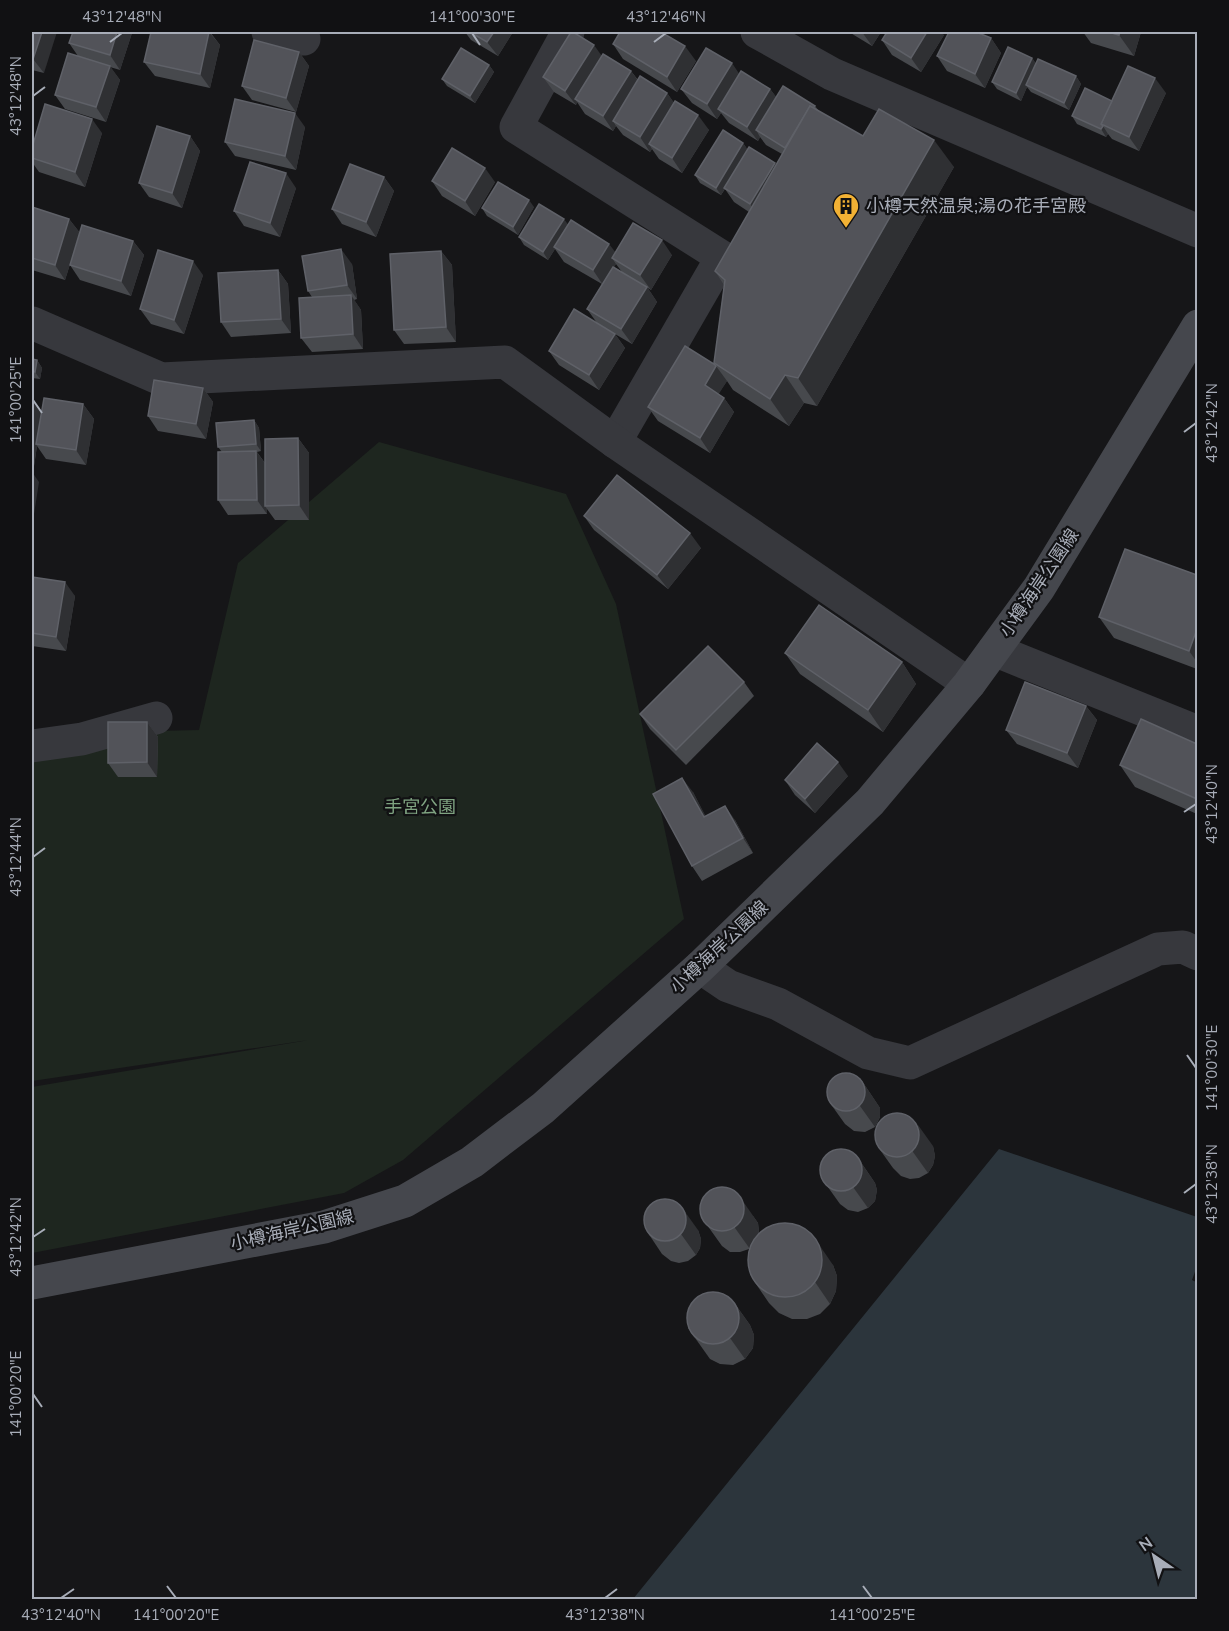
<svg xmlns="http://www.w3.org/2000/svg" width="1229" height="1631" viewBox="0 0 1229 1631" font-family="'Nunito Sans','Noto Sans JP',sans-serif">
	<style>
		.green { fill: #1e261f }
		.water { fill: #2c353c }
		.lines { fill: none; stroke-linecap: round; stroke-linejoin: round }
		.street { stroke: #37383d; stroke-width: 33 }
		.secondary { stroke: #45474d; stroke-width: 33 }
		.wall { fill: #47494d }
		.shaded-wall { fill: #2f3033 }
		.building { fill: #525359; stroke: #5f6168; stroke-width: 1.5 }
		.ticks { fill: none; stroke: #a8adb8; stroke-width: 2 }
		.labels { text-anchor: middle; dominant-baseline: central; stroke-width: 4.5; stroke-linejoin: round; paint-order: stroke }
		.poi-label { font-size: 18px; fill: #a8adb8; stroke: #111113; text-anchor: start }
		.street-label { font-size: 18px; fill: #a8adb8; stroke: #111113 }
		.park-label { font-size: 18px; fill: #7fa381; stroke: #111113 }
		.neatline { fill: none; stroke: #a8adb8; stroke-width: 2 }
		.ticks-label { font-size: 15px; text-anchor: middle; fill: #a8adb8 }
	</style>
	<rect width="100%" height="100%" fill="#161618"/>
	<path class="green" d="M379,442L566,494L616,604L684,919L403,1160L344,1193L32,1253V1087L309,1040L32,1081V734L199,730L238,563Z"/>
	<path class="water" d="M999,1149L1197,1217V1266L1192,1280L1198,1283L1197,1599H633Z"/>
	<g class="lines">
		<g class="street">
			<path d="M268,32L304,39"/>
			<path d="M568,32L516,127L722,257L615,442"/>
			<path d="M757,32L832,74L1198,231"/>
			<path d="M32,323L161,379L505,362L615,442L969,684"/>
			<path d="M994,650L1198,732"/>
			<path d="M32,746L82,739L156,718"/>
			<path d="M700,967L728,986L778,1004L868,1053L910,1063L1158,949L1183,947L1198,954"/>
		</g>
		<path class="secondary" d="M32,1283L324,1227L405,1201L472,1162L543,1108L700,967L870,802L969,684L1039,588L1198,326"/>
	</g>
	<g class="wall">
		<path d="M32,32L44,73L32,70Z"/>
		<path d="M151,32H210L220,45L210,88L155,76L144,62Z"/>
		<path d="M465,32H513L498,56L471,40Z"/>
		<path d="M849,32H881L872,46Z"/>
		<path d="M1083,32H1141L1134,56L1091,43Z"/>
		<path d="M132,33L120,70L110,67L120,80L106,122L65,109L55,95L78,56L69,43Z"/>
		<path d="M944,35L921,72L892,55L882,40Z"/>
		<path d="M991,38L1001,53L985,88L947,71L937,56Z"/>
		<path d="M613,44L696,61L677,92L623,59Z"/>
		<path d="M299,52L309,66L296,112L252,100L242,86Z"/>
		<path d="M602,56L631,71L638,80L667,93L674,103L709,130L682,173L659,159L652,149L650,152L623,135L616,126L613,131L585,114L577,102L576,105L554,92L543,77Z"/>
		<path d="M1032,58L1036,64L1076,76L1081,84L1069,110L1031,92L1027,87L1021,101L997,89L992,82Z"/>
		<path d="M489,65L494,72L475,103L447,86L442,79Z"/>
		<path d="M739,74L770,89L776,97L815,106L819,111L863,136L954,167L817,406L804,403L789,426L733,390L727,381L718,394L724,398L734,412L710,453L658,421L648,407L714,364L724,285L715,271L749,212L734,202L725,189L721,195L700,183L695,175L743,143L747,149L776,165L782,154L766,145L760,137L758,141L729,123L721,113L717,119L692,103L681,89Z"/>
		<path d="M1166,93L1139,151L1112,139L1108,134L1106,137L1077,124L1072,116L1112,101Z"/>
		<path d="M305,127L296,170L235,156L225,142Z"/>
		<path d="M102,133L85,187L39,172L32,162V148Z"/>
		<path d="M190,136L200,151L182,208L149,197L139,183Z"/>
		<path d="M384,177L394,191L376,237L342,224L332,209Z"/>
		<path d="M432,181L495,182L475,216L442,196Z"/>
		<path d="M296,188L280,237L244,226L234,211Z"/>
		<path d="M32,207L69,219L80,233L65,280L32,270Z"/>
		<path d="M534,207L518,235L487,216L482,208Z"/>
		<path d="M568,225L615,252L672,255L651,290L622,272L616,264L614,267L647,287L657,302L632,344L615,334L625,348L599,390L559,365L549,351L597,323L587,309L602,284L564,262L555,249L548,260L524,245L519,237Z"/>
		<path d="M133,241L144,255L131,296L80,280L70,265Z"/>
		<path d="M441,251L452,265L456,342L404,344L394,330Z"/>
		<path d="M352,264L357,299L354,300L361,310L363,349L312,352L301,338L312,297L308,291Z"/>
		<path d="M278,270L288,284L291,333L231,337L221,322Z"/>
		<path d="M203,275L184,334L151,324L140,309Z"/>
		<path d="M32,359L37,360L42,368L40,379L32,378Z"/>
		<path d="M203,388L213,402L206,439L158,431L148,416Z"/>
		<path d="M32,401L41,414L83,404L94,419L86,465L46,459L37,446L34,466H32Z"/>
		<path d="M254,420L259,428L261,451L257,452L265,463L298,438L309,453V520H275L267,509V514L228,515L218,500L222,452L218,447Z"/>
		<path d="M584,516L701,548L668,589L594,530Z"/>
		<path d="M1197,575V669L1114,638L1099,617Z"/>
		<path d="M32,577L75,596L66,651L32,646Z"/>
		<path d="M785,653L902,662L916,684L883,732L800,674Z"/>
		<path d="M744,682L754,696L686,765L650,729L640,714Z"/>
		<path d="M1086,706L1097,720L1078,768L1017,744L1006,730Z"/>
		<path d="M147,722L158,737L157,777H118L108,763Z"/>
		<path d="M1197,744V814L1135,787L1120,765Z"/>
		<path d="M848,776L815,813L795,795L785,780Z"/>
		<path d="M693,792L705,816L735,820L753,853L702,881L692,866Z"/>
		<path d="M860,1078L880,1108V1117L875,1127L865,1132L854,1131L845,1124L830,1103Z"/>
		<path d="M933,1146L935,1156L933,1165L928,1173L919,1178L910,1179L901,1176L893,1168L878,1147Z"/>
		<path d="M856,1155L875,1183L877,1190L875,1201L868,1208L858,1212L848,1210L840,1204L825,1183Z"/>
		<path d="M753,1216L758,1223L759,1232V1235L833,1265L837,1276L836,1291L830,1304L820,1314L807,1319H792L779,1313L769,1303L754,1281L749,1249L740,1252H730L722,1246L707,1225Z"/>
		<path d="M698,1230L701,1239L700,1248L696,1255L688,1261L679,1263L671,1261L662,1254L648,1233Z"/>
		<path d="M735,1304L750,1325L754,1335L753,1348L745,1359L733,1365L720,1364L710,1359L688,1328Z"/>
	</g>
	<g class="shaded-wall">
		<path d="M42,32H57L44,73L33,59Z"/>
		<path d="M117,32H131L132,33L120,70L110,55Z"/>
		<path d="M209,32L220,45L210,88L200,74Z"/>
		<path d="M494,32H513L498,56L487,42Z"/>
		<path d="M862,32H881L872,46Z"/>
		<path d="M927,32H941L944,35L921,72L911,58Z"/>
		<path d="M1120,32H1141L1134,56L1119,35Z"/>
		<path d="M991,38L1001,53L985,88L975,74Z"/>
		<path d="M594,45L604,59L575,99L577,102L576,105L565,91Z"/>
		<path d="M685,46L696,61L677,92L667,77Z"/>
		<path d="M299,52L309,66L296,112L286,98Z"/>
		<path d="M1032,58L1038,66L1026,85L1027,87L1021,101L1016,93Z"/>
		<path d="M732,63L742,78L718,109L721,113L717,119L707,104Z"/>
		<path d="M489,65L494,72L475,103L470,96Z"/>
		<path d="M110,66L120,80L106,122L96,107Z"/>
		<path d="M631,71L641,85L613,121L616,126L613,131L603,116Z"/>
		<path d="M1076,76L1081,84L1069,110L1064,103Z"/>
		<path d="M1155,78L1166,93L1139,151L1129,137Z"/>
		<path d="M770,89L781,103L756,130L760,137L758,141L747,127Z"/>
		<path d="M667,93L677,107L649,144L652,149L650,152L640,137Z"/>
		<path d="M295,113L305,127L296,170L285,156Z"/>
		<path d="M698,115L709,130L682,173L672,158Z"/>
		<path d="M92,119L102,133L85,187L75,172Z"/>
		<path d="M1103,126L1108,134L1106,137L1101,129Z"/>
		<path d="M190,136L200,151L182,208L172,193Z"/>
		<path d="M934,140L954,167L817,406L798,378Z"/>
		<path d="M743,143L748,150L721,195L716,188Z"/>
		<path d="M775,163L785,178L761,219L750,204Z"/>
		<path d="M485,168L495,182L475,216L465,201Z"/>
		<path d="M286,173L296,188L280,237L270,223Z"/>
		<path d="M384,177L394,191L376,237L366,222Z"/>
		<path d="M529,200L534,207L518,235L513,227Z"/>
		<path d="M69,219L80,233L65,280L55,265Z"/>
		<path d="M564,219L569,226L554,247L555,249L548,260L543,252Z"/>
		<path d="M662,240L672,255L651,290L640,275Z"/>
		<path d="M133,241L144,255L131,296L121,281Z"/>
		<path d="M609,244L620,258H612L616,264L603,285L593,270Z"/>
		<path d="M341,249L352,264L357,299L347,285Z"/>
		<path d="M441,251L452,265L456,342L446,327Z"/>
		<path d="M193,261L203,275L184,334L174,320Z"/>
		<path d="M278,270L288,284L291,333L281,319Z"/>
		<path d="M647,287L657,302L632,344L621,329Z"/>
		<path d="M351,295L361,310L363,349L353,334Z"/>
		<path d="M615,334L625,348L599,390L589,375Z"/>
		<path d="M37,360L42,368L40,379L35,372Z"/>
		<path d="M716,366L727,381L715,400L705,385Z"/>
		<path d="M785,375L804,403L789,426L770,399Z"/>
		<path d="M203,388L213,402L206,439L196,424Z"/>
		<path d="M724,398L734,412L710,453L700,438Z"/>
		<path d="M32,401L42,415L36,444L37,446L34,466L32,463Z"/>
		<path d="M83,404L94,419L86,465L76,450Z"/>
		<path d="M254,420L259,428L261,451L256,444Z"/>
		<path d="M298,438L309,453V520L299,505Z"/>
		<path d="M256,451L267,466L265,506L267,509V514L257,500Z"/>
		<path d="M32,472L39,482L32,527Z"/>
		<path d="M690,533L701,548L668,589L657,575Z"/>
		<path d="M65,582L75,596L66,651L56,637Z"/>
		<path d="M1197,629V662L1189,651Z"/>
		<path d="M902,662L916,684L883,732L868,710Z"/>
		<path d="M1086,706L1097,720L1078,768L1067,753Z"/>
		<path d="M147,722L158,737L157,777L147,762Z"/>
		<path d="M32,754V755L33,790L32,789Z"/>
		<path d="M838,762L848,776L815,813L805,799Z"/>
		<path d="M682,778L693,792L714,832L704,817Z"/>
		<path d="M725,806L735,820L753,853L743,838Z"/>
		<path d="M860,1078L880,1108V1117L875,1127L860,1106Z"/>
		<path d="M918,1125L933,1146L935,1156L933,1165L928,1173L913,1152Z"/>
		<path d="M860,1161L875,1183L877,1190L875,1201L868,1208L853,1187Z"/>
		<path d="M738,1194L758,1223L759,1232L756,1242L750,1249L735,1228Z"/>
		<path d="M683,1209L698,1230L701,1239L700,1248L696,1255L681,1234Z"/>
		<path d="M818,1243L833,1265L837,1276L836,1291L830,1304L815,1282Z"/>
		<path d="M735,1304L750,1325L754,1335L753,1348L745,1359L730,1338Z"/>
	</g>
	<g class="building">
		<path d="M32,32H42L33,59L32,58Z"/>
		<path d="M73,32H117L110,55L69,43Z"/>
		<path d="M151,32H209L200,74L144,62Z"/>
		<path d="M470,32H494L487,42Z"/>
		<path d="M571,32H573L594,45L565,91L543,77Z"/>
		<path d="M620,32H661L685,46L667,77L613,44Z"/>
		<path d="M887,32H927L911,58L882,40Z"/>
		<path d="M949,32H976L991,38L975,74L937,56Z"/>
		<path d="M1108,32H1120L1119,35Z"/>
		<path d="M254,40L299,52L286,98L242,86Z"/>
		<path d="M1008,47L1032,58L1016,93L992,82Z"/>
		<path d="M461,48L489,65L470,96L442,79Z"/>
		<path d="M706,48L732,63L707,104L681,89Z"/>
		<path d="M68,53L110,66L96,107L55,95Z"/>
		<path d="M603,54L631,71L603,116L575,99Z"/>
		<path d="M1038,59L1076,76L1064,103L1026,85Z"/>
		<path d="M1128,66L1155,78L1129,137L1101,124Z"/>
		<path d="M741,71L770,89L747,127L718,109Z"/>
		<path d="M640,76L667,93L640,137L613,121Z"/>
		<path d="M783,86L815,106L813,108L810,106L785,148L756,130Z"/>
		<path d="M1085,88L1112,101L1101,124L1103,126L1101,129L1072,116Z"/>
		<path d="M235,99L295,113L285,156L225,142Z"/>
		<path d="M675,101L698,115L672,158L649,144Z"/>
		<path d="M45,104L92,119L75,172L32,158V148Z"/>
		<path d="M810,106L863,136L879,109L934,140L798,378L785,375L770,399L714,363L725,280L715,271Z"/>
		<path d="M157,126L190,136L172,193L139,183Z"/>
		<path d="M723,130L743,143L716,188L695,175Z"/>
		<path d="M749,147L775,163L750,204L724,188Z"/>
		<path d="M452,148L485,168L465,201L432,181Z"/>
		<path d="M250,162L286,173L270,223L234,211Z"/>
		<path d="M350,164L384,177L366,222L332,209Z"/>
		<path d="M498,182L529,200L513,227L482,208Z"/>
		<path d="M539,204L564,219L543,252L519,237Z"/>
		<path d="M32,207L69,219L55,265L32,258Z"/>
		<path d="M571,220L609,244L593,270L554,247Z"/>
		<path d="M633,223L662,240L640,275L612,258Z"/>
		<path d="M82,225L133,241L121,281L70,265Z"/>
		<path d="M341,249L347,285L308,291L302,256Z"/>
		<path d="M158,250L193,261L174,320L140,309Z"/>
		<path d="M441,251L446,327L394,330L390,254Z"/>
		<path d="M613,267L647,287L621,329L587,309Z"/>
		<path d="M278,270L281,319L221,322L218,273Z"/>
		<path d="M351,295L353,334L301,338L299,298Z"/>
		<path d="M574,309L615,334L589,375L549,351Z"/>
		<path d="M685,346L714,364L716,366L705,385L724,398L700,438L648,407Z"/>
		<path d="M32,359L37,360L35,372L32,371Z"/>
		<path d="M154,380L203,388L196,424L148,416Z"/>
		<path d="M44,398L83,404L76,450L36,444Z"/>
		<path d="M254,420L256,444L218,447L216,423Z"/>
		<path d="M298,438L299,505L265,506V439Z"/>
		<path d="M256,451L257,500H218V452Z"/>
		<path d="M617,475L690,533L657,575L584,516Z"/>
		<path d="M1125,549L1197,575V629L1189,651L1099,617Z"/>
		<path d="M32,577L65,582L56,637L32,633Z"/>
		<path d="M819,605L902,662L868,710L785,653Z"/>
		<path d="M708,646L744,682L676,750L640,714Z"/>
		<path d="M1025,682L1086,706L1067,753L1006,730Z"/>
		<path d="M1141,719L1197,744V799L1120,765Z"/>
		<path d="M108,722H147V762L108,763Z"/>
		<path d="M817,743L838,762L805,799L785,780Z"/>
		<path d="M682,778L704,817L725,806L743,838L692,866L653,794Z"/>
		<circle cx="846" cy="1092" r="19"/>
		<circle cx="897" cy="1135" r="22"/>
		<circle cx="841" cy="1170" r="21"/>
		<circle cx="722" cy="1209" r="22"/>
		<circle cx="665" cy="1220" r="21"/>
		<circle cx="785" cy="1260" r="37"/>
		<circle cx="713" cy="1318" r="26"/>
	</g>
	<path class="ticks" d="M472,33L480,45M110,42L122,33M654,42L666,33M33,96L45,87M33,400L42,413M1184,432L1196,423M1184,812L1196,804M33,857L45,848M1187,1055L1196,1068M1184,1193L1196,1184M33,1237L45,1229M33,1394L42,1407M167,1586L176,1598M863,1586L872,1598M61,1598L74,1589M605,1598L617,1589"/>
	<defs>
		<g id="building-pin" transform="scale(1.35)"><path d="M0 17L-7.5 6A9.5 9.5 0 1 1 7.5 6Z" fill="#f2b134" stroke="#111113"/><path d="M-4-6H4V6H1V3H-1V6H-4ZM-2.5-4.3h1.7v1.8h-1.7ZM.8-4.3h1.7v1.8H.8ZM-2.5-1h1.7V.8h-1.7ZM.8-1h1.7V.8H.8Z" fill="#111"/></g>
	</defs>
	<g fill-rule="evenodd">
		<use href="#building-pin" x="846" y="206"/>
	</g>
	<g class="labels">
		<g class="poi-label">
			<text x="866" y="206">小樽天然温泉;湯の花手宮殿</text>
		</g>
		<g class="street-label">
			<text transform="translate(1039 583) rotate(-56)">小樽海岸公園線</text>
			<text transform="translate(719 947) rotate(-43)">小樽海岸公園線</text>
			<text transform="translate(292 1230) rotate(-13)">小樽海岸公園線</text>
		</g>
		<g class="park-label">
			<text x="420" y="807">手宮公園</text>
		</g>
	</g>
	<rect width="1229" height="1631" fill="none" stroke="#111113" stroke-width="66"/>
	<g transform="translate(1154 1556) rotate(325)" stroke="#111113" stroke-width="4.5" paint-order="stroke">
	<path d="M0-4.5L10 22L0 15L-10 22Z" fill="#a8adb8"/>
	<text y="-9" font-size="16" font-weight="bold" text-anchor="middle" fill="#a8adb8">N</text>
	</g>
	<rect x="33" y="33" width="1163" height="1565" class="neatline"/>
	<g class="ticks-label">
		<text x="122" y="22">43°12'48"N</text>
		<text x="472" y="22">141°00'30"E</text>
		<text x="666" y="22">43°12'46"N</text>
		<text transform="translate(16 96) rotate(-90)" y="5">43°12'48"N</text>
		<text transform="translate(16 400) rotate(-90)" y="5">141°00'25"E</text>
		<text transform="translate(1212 423) rotate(-90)" y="5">43°12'42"N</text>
		<text transform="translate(1212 804) rotate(-90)" y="5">43°12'40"N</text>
		<text transform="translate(16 857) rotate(-90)" y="5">43°12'44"N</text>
		<text transform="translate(1212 1068) rotate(-90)" y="5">141°00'30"E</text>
		<text transform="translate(1212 1184) rotate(-90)" y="5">43°12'38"N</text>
		<text transform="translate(16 1237) rotate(-90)" y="5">43°12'42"N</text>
		<text transform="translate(16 1394) rotate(-90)" y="5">141°00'20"E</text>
		<text x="61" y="1620">43°12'40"N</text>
		<text x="176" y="1620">141°00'20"E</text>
		<text x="605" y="1620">43°12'38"N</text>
		<text x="872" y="1620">141°00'25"E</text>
	</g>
</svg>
